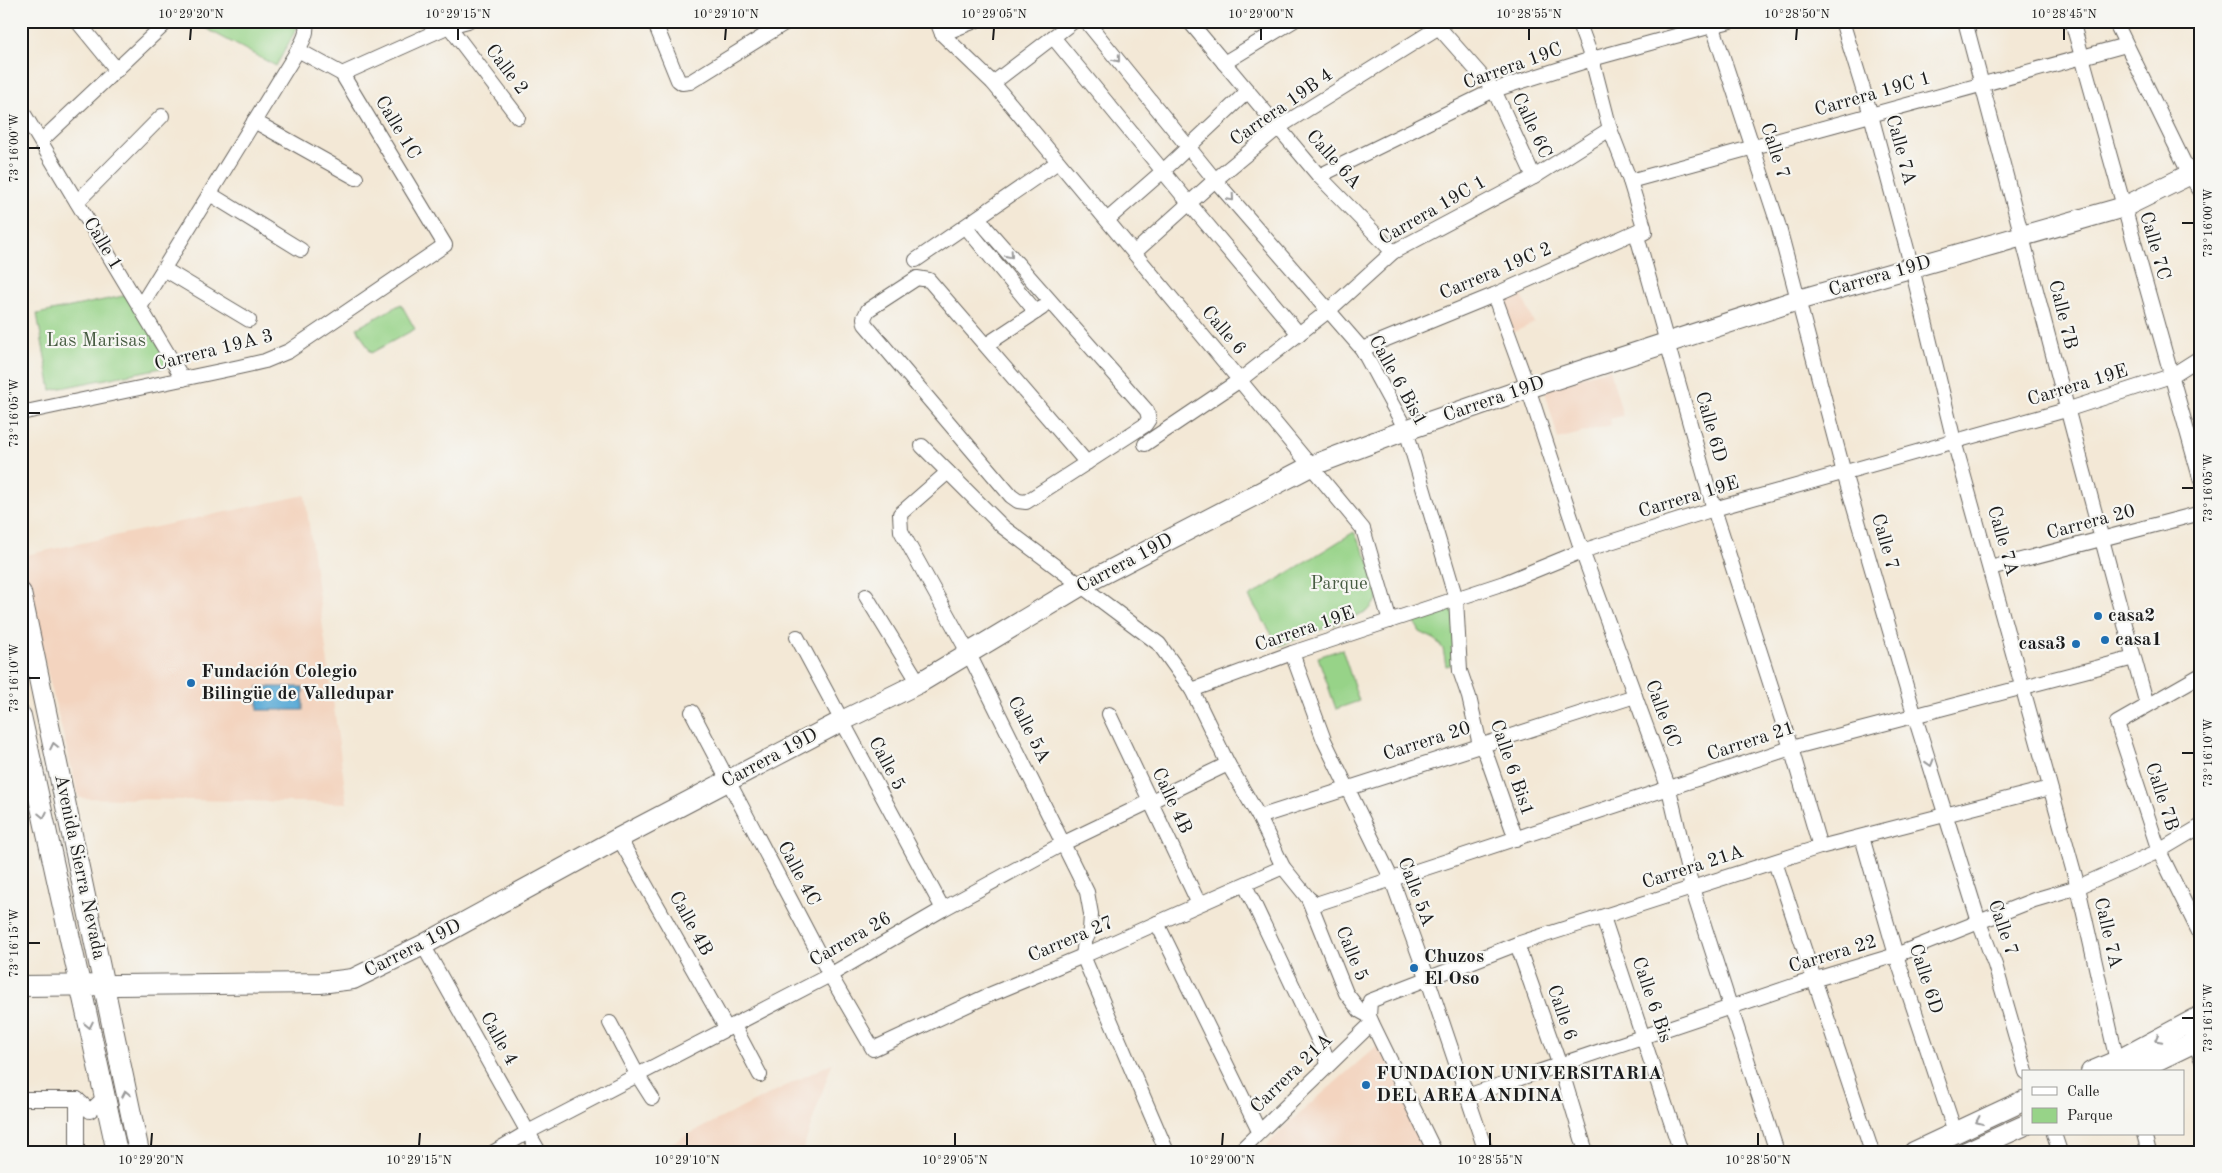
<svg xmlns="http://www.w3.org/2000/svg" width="2222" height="1173" viewBox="0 0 2222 1173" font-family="'Old Standard TT',serif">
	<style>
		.built { fill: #f3d4bf }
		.green { fill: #97d388; stroke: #5a7852 }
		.water { fill: #5dacd7; stroke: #3c647a }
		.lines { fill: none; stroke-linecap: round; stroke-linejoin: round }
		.street-casing { stroke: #67635d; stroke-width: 16 }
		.secondary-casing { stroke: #67635d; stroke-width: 22 }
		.street { stroke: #fff; stroke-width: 14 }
		.secondary { stroke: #fff; stroke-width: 20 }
		.oneway { stroke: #999 }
		.ticks { fill: none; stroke: #1c1c1c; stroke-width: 2 }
		.poi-dot { fill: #1f6fb2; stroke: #f6f6f2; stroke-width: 2 }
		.labels { text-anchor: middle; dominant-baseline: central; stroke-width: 4.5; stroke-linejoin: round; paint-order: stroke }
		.street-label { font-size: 19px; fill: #1c1c1c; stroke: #f6f6f2 }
		.park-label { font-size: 19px; fill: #475c42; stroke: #f6f6f2 }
		.poi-label { font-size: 19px; font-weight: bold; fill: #1c1c1c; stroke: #f6f6f2; text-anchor: start }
		.neatline { fill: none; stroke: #1c1c1c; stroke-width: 2 }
		.ticks-label { font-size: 12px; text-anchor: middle; fill: #1c1c1c }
	</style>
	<rect width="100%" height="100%" fill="#f6f6f2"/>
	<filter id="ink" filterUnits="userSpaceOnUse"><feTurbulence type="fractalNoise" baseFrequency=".02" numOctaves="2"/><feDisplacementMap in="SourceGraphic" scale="10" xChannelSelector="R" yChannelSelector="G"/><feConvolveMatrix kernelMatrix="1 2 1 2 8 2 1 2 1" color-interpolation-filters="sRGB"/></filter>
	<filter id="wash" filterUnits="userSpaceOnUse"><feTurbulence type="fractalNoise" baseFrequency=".0096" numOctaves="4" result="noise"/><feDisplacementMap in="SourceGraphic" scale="20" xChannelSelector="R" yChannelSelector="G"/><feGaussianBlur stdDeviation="1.12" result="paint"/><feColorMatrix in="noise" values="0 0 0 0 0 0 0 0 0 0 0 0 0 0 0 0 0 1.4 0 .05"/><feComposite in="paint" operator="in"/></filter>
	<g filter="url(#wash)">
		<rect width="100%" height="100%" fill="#f3e8d6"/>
		<g class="built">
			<path d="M1520,291L1534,323L1512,333L1500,300Z"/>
			<path d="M1610,369L1623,416L1610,419L1611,425L1558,439L1544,387Z"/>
			<path d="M305,495L347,803L79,798L21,567V556Z"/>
			<path d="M1379,1044L1432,1152H1260L1291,1121Z"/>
			<path d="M832,1063L802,1152H653Z"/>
		</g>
		<g class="green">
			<path d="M192,21H295L298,26L276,66Z"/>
			<path d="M128,295L171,366L51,390L37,314Z"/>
			<path d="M401,304L415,329L371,353L357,328Z"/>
			<path d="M1354,532L1381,585L1378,599L1368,611L1279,646L1249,597Z"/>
			<path d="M1453,602L1458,663L1446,666L1443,649L1436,640L1420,632L1412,618Z"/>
			<path d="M1342,649L1359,701L1336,709L1318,657Z"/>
		</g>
		<rect class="water" x="258" y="687" width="45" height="23"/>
	</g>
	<g filter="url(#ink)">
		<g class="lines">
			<g class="street-casing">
				<g id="street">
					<path d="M77,21L117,70"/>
					<path d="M445,21L518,117"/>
					<path d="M654,21L678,80L682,83L690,82L788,21"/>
					<path d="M937,21L942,34L993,83L1363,529L1390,621"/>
					<path d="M1086,21L1215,180L1362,349L1406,430L1456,599L1460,671L1469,697L1480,745L1486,754L1516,839"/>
					<path d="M1189,21L1319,176L1393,252"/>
					<path d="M1578,21L1592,59L1610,129L1630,181L1644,227L1645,232L1637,236L1714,509L1791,748L1820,847"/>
					<path d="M1711,21L1778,224L1844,473L1915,717L1979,922L1995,965L2026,1072"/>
					<path d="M1842,21L1871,115L1912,268L1954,441L2078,887L2117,1061L2124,1072"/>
					<path d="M1965,21C2026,249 2084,478 2147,705"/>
					<path d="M2072,21L2201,481"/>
					<path d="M2115,21L2190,175L2201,192"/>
					<path d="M1434,22L1494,90L1534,177"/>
					<path d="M942,34L975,21"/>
					<path d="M1053,37L1189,203L1299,334"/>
					<path d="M1224,63L1293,21"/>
					<path d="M342,74L449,26L468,21"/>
					<path d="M993,83L1074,21"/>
					<path d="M21,109L183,379"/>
					<path d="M254,121L356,178"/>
					<path d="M41,141L168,21"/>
					<path d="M1319,176L1494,90L1592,59L1730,21"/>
					<path d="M1630,181L2126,45"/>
					<path d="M210,194L301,250"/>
					<path d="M77,202L162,116"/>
					<path d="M979,218L987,229L1147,411L1149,419L1145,425L1026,502L1018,501L1011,496L865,324L864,318L868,310L917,278L929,280L1087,463"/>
					<path d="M1107,220L1163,171L1248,91"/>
					<path d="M966,227L1036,312"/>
					<path d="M1134,253L1215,180L1279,127L1439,27V21"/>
					<path d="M916,260L1058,162"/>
					<path d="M164,269L249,320"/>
					<path d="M1494,295L1528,388L1582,551L1669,789L1692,888L1777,1152"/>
					<path d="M140,307L298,50C303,41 309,32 305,21"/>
					<path d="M986,345L1042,308"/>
					<path d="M1362,349L1494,295L1644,228"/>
					<path d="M21,413L239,367L265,361L289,351L445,245L342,74L298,50"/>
					<path d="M1145,444L1240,380L1328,311L1393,252L1534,177L1610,129"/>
					<path d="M922,446L1003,527L1159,644L1192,690L1228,764L1259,817L1283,867L1308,898L1316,904L1791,748L2134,658"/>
					<path d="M948,472L900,514L901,531L969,654L1087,892L1091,914L1090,931L1085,941L1083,956L1167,1152"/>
					<path d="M1990,568L2201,513"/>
					<path d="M866,596L919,683"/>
					<path d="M797,637L943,909"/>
					<path d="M1292,653L1324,740L1392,880L1427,977L1486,1152"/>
					<path d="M2201,675L2117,723L2159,851L2201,936"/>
					<path d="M1192,690L1292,653L1504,583L1582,551L1714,509L2066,410L2171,376L2201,357"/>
					<path d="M692,712L830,975L873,1049L989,995L1083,956L1283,867"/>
					<path d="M1109,714L1199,904"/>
					<path d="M1259,817L1635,696"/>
					<path d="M1862,837L1896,955L1955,1132"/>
					<path d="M619,838L727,1029"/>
					<path d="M1775,862L1872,1152"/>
					<path d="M1245,885L1324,1052L1328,1064"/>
					<path d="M1308,898L1346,993L1360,1011L1369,1016"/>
					<path d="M1603,917L1681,1152"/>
					<path d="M1157,923L1259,1131"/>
					<path d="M1517,944L1560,1066L1586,1152"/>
					<path d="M423,945L539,1152"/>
					<path d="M610,1023L638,1076L652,1098"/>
					<path d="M734,1026L760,1075"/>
					<path d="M2192,1035L2201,1058"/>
					<path d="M1467,1096L1796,985L1896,955L2034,900L2078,887L2159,851L2201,826"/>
					<path d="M21,1099H77L90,1111L105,1097"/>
					<path d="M77,1099V1152"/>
					<path d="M2054,1134L2060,1152"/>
					<path d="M2144,1134L2149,1152"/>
					<path d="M494,1152L528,1132L830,975L943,909L1064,843L1228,764"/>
					<path d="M1239,1152L1372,1023"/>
					<path d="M1435,1152L1372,1023L1369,1016L1370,1001L1517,944L1820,847L2050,788"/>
				</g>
			</g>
			<g class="secondary-casing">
				<g id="secondary">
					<path d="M21,593L139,1152"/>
					<path d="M21,716L117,1152"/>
					<path d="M21,986L320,983L353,979L423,945L619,838L842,721L919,683L1082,585L1311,466L1406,430L1528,388L1798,300L2124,207L2201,169"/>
					<path d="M2091,1072L2117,1061L2201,1016"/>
					<path d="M2133,1072L2201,1039"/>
					<path d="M1914,1152L2023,1101"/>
					<path d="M1966,1152L2023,1126"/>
				</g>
			</g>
			<use href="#street" class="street"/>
			<use href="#secondary" class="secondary"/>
		</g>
		<defs><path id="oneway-chevron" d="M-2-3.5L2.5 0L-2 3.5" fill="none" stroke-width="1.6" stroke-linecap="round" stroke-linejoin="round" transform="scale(1.25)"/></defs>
		<g class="oneway">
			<use href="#oneway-chevron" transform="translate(1117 59) rotate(51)"/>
			<use href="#oneway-chevron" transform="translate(1231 198) rotate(49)"/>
			<use href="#oneway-chevron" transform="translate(1010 255) rotate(49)"/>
			<use href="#oneway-chevron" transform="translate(54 746) rotate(-102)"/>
			<use href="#oneway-chevron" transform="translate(1930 763) rotate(73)"/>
			<use href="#oneway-chevron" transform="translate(43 815) rotate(78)"/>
			<use href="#oneway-chevron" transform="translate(89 1025) rotate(78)"/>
			<use href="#oneway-chevron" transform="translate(2158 1039) rotate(152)"/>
			<use href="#oneway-chevron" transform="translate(126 1094) rotate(-101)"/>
			<use href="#oneway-chevron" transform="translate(1979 1121) rotate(156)"/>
		</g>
	</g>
	<path class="ticks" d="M190,40L191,28M458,40V28M725,40L726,28M993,40L994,28M1261,40V28M1529,40V28M1796,40L1797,28M2064,40V28M28,148H40M2182,223H2194M28,413H40M2182,488H2194M28,678H40M2182,753H2194M28,943H40M2182,1018H2194M151,1146L152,1133M419,1146L420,1133M687,1146V1133M955,1146V1133M1222,1146L1223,1133M1490,1146V1133M1758,1146V1133"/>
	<g class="poi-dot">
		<circle cx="2098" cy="616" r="5"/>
		<circle cx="2105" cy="640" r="5"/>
		<circle cx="2076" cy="644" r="5"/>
		<circle cx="191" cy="683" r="5"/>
		<circle cx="1414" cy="968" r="5"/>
		<circle cx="1366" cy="1085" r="5"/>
	</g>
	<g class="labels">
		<g class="street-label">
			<text transform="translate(1513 67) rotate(-20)">Carrera 19C</text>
			<text transform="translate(506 70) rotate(53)">Calle 2</text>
			<text transform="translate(1873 95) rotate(-16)">Carrera 19C 1</text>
			<text transform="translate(1282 108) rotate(-35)">Carrera 19B 4</text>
			<text transform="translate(1531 126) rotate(65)">Calle 6C</text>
			<text transform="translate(397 128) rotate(59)">Calle 1C</text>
			<text transform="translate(1900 150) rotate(75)">Calle 7A</text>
			<text transform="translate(1774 151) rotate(72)">Calle 7</text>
			<text transform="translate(1333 160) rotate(48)">Calle 6A</text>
			<text transform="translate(1433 211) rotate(-30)">Carrera 19C 1</text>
			<text transform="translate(102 244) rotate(59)">Calle 1</text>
			<text transform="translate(2154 246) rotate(74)">Calle 7C</text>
			<text transform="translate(1496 272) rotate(-23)">Carrera 19C 2</text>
			<text transform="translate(1880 277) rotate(-16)">Carrera 19D</text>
			<text transform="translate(2062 315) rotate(76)">Calle 7B</text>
			<text transform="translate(1223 331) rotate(50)">Calle 6</text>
			<text transform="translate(214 351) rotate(-14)">Carrera 19A 3</text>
			<text transform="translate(1397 381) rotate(61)">Calle 6 Bis1</text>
			<text transform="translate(2078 386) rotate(-17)">Carrera 19E</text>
			<text transform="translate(1494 400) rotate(-19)">Carrera 19D</text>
			<text transform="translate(1710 427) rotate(74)">Calle 6D</text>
			<text transform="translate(1689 498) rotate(-17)">Carrera 19E</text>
			<text transform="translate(2091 523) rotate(-15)">Carrera 20</text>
			<text transform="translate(2002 541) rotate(74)">Calle 7A</text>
			<text transform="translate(1884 542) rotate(74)">Calle 7</text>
			<text transform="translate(1125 564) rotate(-28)">Carrera 19D</text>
			<text transform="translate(1305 630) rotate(-19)">Carrera 19E</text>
			<text transform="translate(1662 714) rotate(70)">Calle 6C</text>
			<text transform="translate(1028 730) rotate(63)">Calle 5A</text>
			<text transform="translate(1427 742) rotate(-18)">Carrera 20</text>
			<text transform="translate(1751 742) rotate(-18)">Carrera 21</text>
			<text transform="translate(770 759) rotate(-28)">Carrera 19D</text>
			<text transform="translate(886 764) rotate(62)">Calle 5</text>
			<text transform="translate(1511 768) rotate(71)">Calle 6 Bis1</text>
			<text transform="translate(2161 797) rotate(72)">Calle 7B</text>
			<text transform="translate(1171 801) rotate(65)">Calle 4B</text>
			<text transform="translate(79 867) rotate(78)">Avenida Sierra Nevada</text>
			<text transform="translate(1693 868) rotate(-18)">Carrera 21A</text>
			<text transform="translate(798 874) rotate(62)">Calle 4C</text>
			<text transform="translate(1415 892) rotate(69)">Calle 5A</text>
			<text transform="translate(690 924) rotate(61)">Calle 4B</text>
			<text transform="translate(2002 928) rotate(71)">Calle 7</text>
			<text transform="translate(2107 933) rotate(77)">Calle 7A</text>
			<text transform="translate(851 940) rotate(-30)">Carrera 26</text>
			<text transform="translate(1071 940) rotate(-23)">Carrera 27</text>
			<text transform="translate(413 949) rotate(-27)">Carrera 19D</text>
			<text transform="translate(1351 954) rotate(68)">Calle 5</text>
			<text transform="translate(1833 955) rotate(-17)">Carrera 22</text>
			<text transform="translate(1925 979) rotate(72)">Calle 6D</text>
			<text transform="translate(1651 1000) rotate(71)">Calle 6 Bis</text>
			<text transform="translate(1561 1013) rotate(71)">Calle 6</text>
			<text transform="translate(498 1039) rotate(61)">Calle 4</text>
			<text transform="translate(1292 1074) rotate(-44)">Carrera 21A</text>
		</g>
		<g class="park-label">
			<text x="96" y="341">Las Marisas</text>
			<text x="1339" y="584">Parque</text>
		</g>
		<g class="poi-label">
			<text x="2108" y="616">casa2</text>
			<text x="2115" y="640">casa1</text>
			<text x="2066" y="644" text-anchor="end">casa3</text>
			<text x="201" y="672">Fundación Colegio<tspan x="201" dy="22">Bilingüe de Valledupar</tspan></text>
			<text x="1424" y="957">Chuzos<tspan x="1424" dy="22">El Oso</tspan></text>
			<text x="1376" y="1074">FUNDACION UNIVERSITARIA<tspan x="1376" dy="22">DEL AREA ANDINA</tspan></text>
		</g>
	</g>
	<rect width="2222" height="1173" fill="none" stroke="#f6f6f2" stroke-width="55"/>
	<rect x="2022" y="1070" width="162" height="65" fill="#f6f6f2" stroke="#9f9f9c"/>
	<rect x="2032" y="1087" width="25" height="8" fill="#ffffff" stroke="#9f9f9c"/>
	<text x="2067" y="1096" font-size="15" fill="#1c1c1c">Calle</text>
	<rect x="2032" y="1108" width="25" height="15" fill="#97d388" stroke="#9f9f9c"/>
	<text x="2067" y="1120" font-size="15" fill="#1c1c1c">Parque</text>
	<rect x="28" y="28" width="2166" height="1118" class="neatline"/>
	<g class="ticks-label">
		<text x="191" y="18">10°29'20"N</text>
		<text x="458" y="18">10°29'15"N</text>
		<text x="726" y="18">10°29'10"N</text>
		<text x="994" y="18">10°29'05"N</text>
		<text x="1261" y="18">10°29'00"N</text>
		<text x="1529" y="18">10°28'55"N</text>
		<text x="1797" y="18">10°28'50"N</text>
		<text x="2064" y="18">10°28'45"N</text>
		<text transform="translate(14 148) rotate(-90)" y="4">73°16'00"W</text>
		<text transform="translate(2208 223) rotate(-90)" y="4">73°16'00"W</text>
		<text transform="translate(14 413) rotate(-90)" y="4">73°16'05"W</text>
		<text transform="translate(2208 488) rotate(-90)" y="4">73°16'05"W</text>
		<text transform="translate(14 678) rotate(-90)" y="4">73°16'10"W</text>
		<text transform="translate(2208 753) rotate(-90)" y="4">73°16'10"W</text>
		<text transform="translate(14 943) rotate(-90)" y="4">73°16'15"W</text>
		<text transform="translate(2208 1018) rotate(-90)" y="4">73°16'15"W</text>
		<text x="151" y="1164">10°29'20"N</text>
		<text x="419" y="1164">10°29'15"N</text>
		<text x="687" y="1164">10°29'10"N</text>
		<text x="955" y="1164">10°29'05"N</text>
		<text x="1222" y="1164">10°29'00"N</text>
		<text x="1490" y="1164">10°28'55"N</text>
		<text x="1758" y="1164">10°28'50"N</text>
	</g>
</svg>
